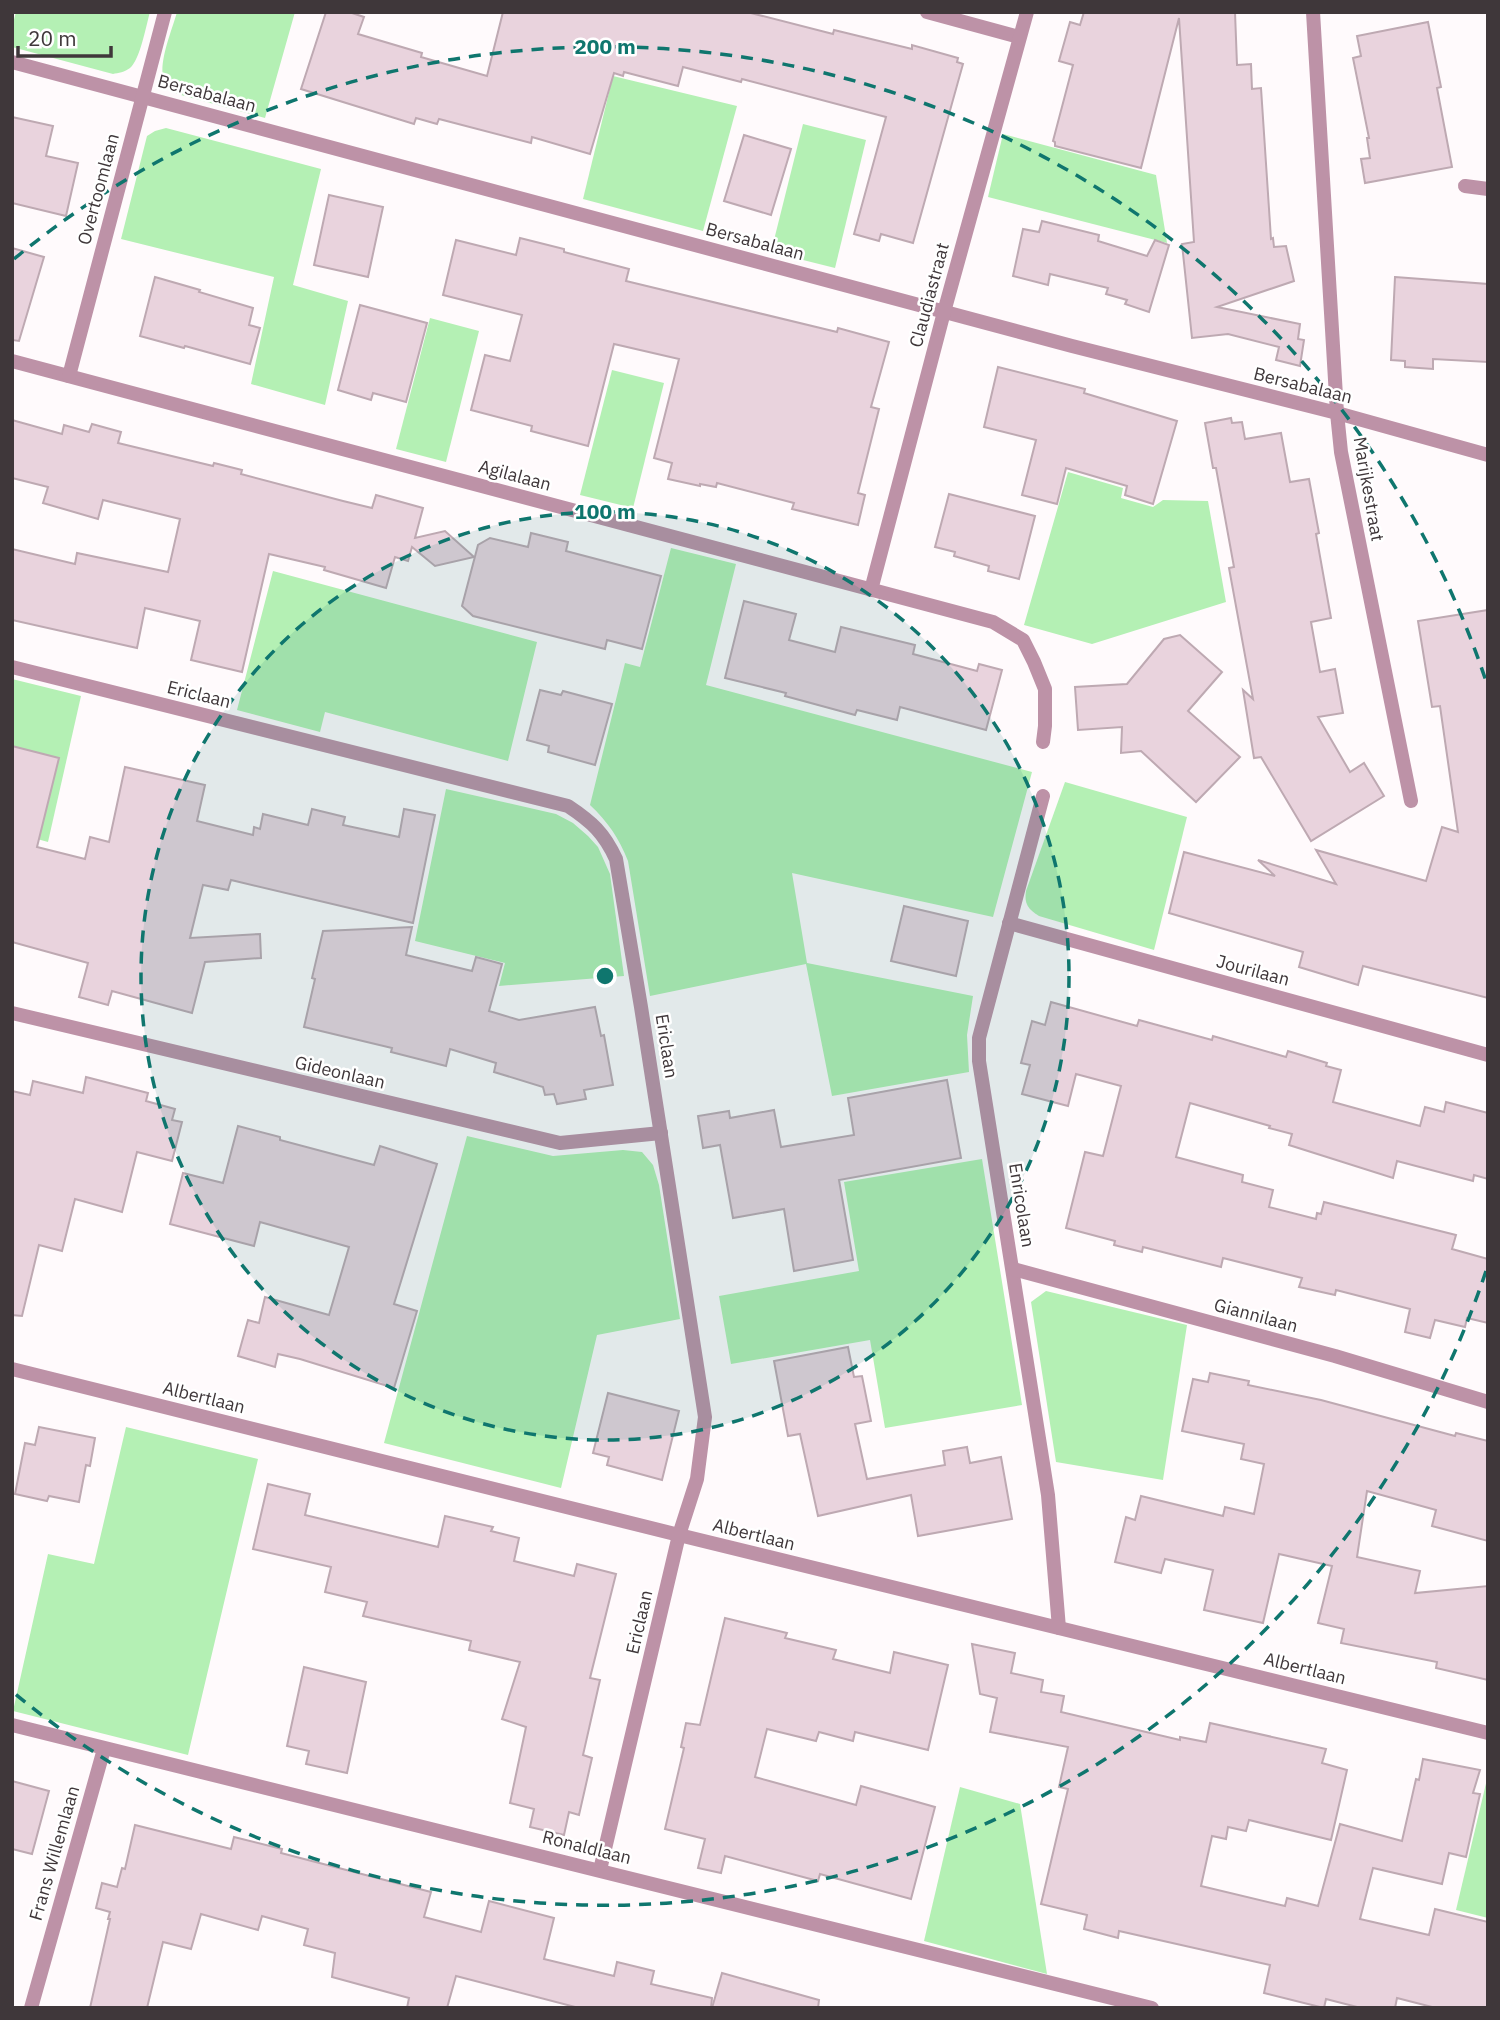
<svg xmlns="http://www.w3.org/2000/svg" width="1500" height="2020" viewBox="0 0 1500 2020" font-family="'IBM Plex Sans',sans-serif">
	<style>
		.green { fill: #b4f0b4 }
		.building { fill: #e9d3dd; stroke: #bea9b2; stroke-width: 2 }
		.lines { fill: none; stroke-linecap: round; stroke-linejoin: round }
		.service { stroke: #bd92a7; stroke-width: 14 }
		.minor { stroke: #bd92a7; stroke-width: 14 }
		.ring { fill: none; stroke: #0f766e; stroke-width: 3.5; stroke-dasharray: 12 9 }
		.labels { text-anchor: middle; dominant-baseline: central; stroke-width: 5; stroke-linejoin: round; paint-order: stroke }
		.street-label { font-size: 18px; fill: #3f373a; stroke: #fff }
		.centre { fill: #0f766e; stroke: #fff; stroke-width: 3.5 }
		.ring-label { font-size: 21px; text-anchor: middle; font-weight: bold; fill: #0f766e; stroke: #fff; stroke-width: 5; stroke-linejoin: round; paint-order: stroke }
	</style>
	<rect width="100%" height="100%" fill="#fffafc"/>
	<g class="green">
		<path d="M16,12H150C146,26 140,60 130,68C125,72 118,73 113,74L12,47V27Z"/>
		<path d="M177,12H295L265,118L181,95C176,93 171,92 167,87C154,71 172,31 177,12Z"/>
		<path d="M613,76L737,106L703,231L583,199Z"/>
		<path d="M803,124L866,140L835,268L771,252Z"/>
		<path d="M166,128L321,169L293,285L348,301L325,405L251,384L274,277L121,239L147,136L155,131Z"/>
		<path d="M1003,134L1156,175L1167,243L988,197Z"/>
		<path d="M430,318L479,331L446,462L396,449Z"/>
		<path d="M612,370L664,383L633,508L580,495Z"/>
		<path d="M1068,472L1123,488L1121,498L1153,507L1163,500L1208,501L1226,602L1092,644L1024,625Z"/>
		<path d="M671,548L736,564L706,685L1032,772L993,917L792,873L807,963L973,996L967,1035L969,1072L832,1096L806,964L650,996L628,861C619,838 608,822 590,805L625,663L640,667Z"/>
		<path d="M273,571L537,642L508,761L325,712L320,732L237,710Z"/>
		<path d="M12,679L81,696L48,842L12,832Z"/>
		<path d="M1065,782L1187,817L1154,950L1039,916C1028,909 1024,904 1026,891Z"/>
		<path d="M446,789L556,814L573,823L588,836L598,847L610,874L624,976L499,986L505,963L415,941Z"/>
		<path d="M467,1136L553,1156L623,1150L642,1152L653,1165L659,1185L680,1319L597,1335L561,1488L384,1443Z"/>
		<path d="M982,1159L1022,1405L885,1428L870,1340L731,1364L719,1296L859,1271L844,1182Z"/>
		<path d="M1046,1291L1187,1325L1163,1480L1056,1462L1031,1302Z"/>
		<path d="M126,1427L258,1459L188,1755L13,1711L48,1554L94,1564Z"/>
		<path d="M1488,1775V1918L1456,1910Z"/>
		<path d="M960,1787L1020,1804L1047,1974L924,1941Z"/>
	</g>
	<g class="building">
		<path d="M326,12H349L364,17L358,34L422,53L421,57L487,76L503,12H747L833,34L834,30L912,49V45L958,58L957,62L963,64L913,243L881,234L879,241L854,234L886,117L742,79L741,82L683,67L678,86L624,72L623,76L614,73L590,154L532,137L531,143L439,119L437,124L416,118L414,124L301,89Z"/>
		<path d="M1084,12H1235L1237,65L1251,64L1252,89L1261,88L1271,239L1273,238L1274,247L1286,246L1294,281L1217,307L1300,324L1298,339L1304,340L1300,366L1276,360L1279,347L1228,334L1192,338L1182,244L1194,242L1179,18L1141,168L1055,146V142L1053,141L1073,65L1059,61L1070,22L1080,25Z"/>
		<path d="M1428,22L1441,87L1437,88L1452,167L1365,183L1361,159L1370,158L1367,138H1369L1353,58L1361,56L1357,36Z"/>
		<path d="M12,117L53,126L46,156L78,163L66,216L12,203Z"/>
		<path d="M744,135L791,149L771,215L724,201Z"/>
		<path d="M329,195L383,207L368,277L314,265Z"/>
		<path d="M1042,221L1099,235L1098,241L1147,256L1155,240L1169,245L1149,312L1125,304L1127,300L1106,294L1108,288L1050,274L1048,285L1013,276L1023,229L1039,232Z"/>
		<path d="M520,238L564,249V252L629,269L626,281L837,332L838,328L889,342L871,407L879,409L858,493L865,495L858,525L792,509L794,503L717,483L716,487L700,484V486L668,479L672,463L654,458L679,359L614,344L588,446L531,431L532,426L471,410L485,355L510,361L522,315L443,295L456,240L516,255Z"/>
		<path d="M12,248L44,257L19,341L12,340Z"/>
		<path d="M155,277L200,290L199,292L253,308L249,325L260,328L250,364L185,346L184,348L140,336Z"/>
		<path d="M1395,277L1488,284V362L1433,359V369L1405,367V361L1391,360Z"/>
		<path d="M360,305L427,323L406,402L373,393L371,400L338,390Z"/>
		<path d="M998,367L1085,389L1084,393L1177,421L1153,504L1125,495L1127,486L1066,468L1057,504L1022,495L1036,440L984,427Z"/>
		<path d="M1231,418L1232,423L1242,422L1245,439L1281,433L1290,482L1309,479L1319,533L1316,534L1331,618L1311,622L1320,672L1335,669L1343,713L1318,717L1350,772L1364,763L1384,796L1311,841L1261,757L1254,758L1243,690L1253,699L1229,568L1234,567L1216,468H1213L1205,423Z"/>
		<path d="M12,420L62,434L64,425L89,432L92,424L121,432L118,443L213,466L214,463L242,470L241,474L343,501L372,508L376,495L423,508L415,538L445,531L474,557L435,566L412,547L408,561L395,557L386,588L324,570L325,567L269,554L242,672L191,660L200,621L145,608L137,648L12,620V549L75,564L77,553L168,572L180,519L103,500L98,519L43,503L48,487L12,478Z"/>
		<path d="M949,494L1035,516L1019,579L988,571L989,566L954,556L955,552L935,547Z"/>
		<path d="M531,533L568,542L566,551L661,576L642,649L607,640L605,649L473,616L462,606L478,545L490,538L528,547Z"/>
		<path d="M744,601L796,614L789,640L835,652L841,627L915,645L913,654L977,671L979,664L1002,670L986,730L900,707L897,720L857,710L855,715L785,696L786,693L725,678Z"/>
		<path d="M1488,610V998L1363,966L1358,985L1299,967L1303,952L1169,913L1184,852L1275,876L1258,860L1336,884L1316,850L1426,881L1442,827L1458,832L1440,706L1432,707L1418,621Z"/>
		<path d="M1180,635L1222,672L1188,711L1240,757L1196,802L1141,751L1121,753L1122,727L1078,730L1075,687L1127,684L1164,639Z"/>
		<path d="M540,690L561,695L563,691L612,704L595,765L548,752L549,746L527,740Z"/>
		<path d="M12,746L59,758L37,847L85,859L90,837L109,842L125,767L205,785L197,821L253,835L254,827L260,829L263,814L308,825L312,809L345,817L343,825L399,837L404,809L435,815L413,923L231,880L228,890L203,885L190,938L260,934L261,958L205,962L192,1013L112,991L108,1005L79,997L88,963L12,942Z"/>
		<path d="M904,906L968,921L956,976L891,961Z"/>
		<path d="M412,927L406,955L472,971L476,957L502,964L489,1011L519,1020L595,1007L601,1036L604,1035L613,1085L584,1090L586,1099L557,1104L554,1094L545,1095L543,1087L494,1072L496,1063L450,1049L446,1066L391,1052L392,1048L304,1027L315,979L312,978L323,931Z"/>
		<path d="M1051,1002L1137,1026L1139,1020L1212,1040L1213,1036L1286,1057L1288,1051L1327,1063L1326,1066L1341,1070L1333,1102L1420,1126L1425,1107L1444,1112L1446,1102L1488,1113V1179L1474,1175L1473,1181L1397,1161L1393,1178L1289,1145L1292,1134L1269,1128L1270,1126L1190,1103L1176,1157L1243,1175L1242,1182L1273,1190L1269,1207L1316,1219L1317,1213L1321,1214L1324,1202L1456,1235L1452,1249L1488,1259V1323L1467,1318L1465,1327L1435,1320L1430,1338L1405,1332L1410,1309L1336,1290L1335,1295L1299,1287L1302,1278L1223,1258L1221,1267L1143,1247L1142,1252L1114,1245L1115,1241L1066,1228L1085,1152L1103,1156L1121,1086L1076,1074L1068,1106L1022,1094L1030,1065L1021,1063L1032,1021L1045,1025Z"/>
		<path d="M86,1077L148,1093L146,1101L175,1109L172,1120L182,1122L172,1161L137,1152L122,1212L75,1199L62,1251L39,1245L22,1316L12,1315V1091L30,1095L33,1081L83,1093Z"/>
		<path d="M947,1080L961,1158L839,1180L853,1260L794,1271L784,1209L733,1218L720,1145L703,1148L698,1116L729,1111L730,1118L774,1110L781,1147L854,1135L848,1098Z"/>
		<path d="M238,1126L280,1137V1140L374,1165L380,1146L437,1164L394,1304L417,1311L394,1388L300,1359L278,1354L275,1367L238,1356L248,1320L259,1323L265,1297L329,1315L349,1247L260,1222L254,1246L170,1224L183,1173L223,1183Z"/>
		<path d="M848,1347L854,1377L862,1376L871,1421L855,1424L867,1479L945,1465L943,1451L967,1447L970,1463L1001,1457L1012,1519L918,1536L911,1495L818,1516L800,1434L788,1436L774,1361Z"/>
		<path d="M1210,1373L1249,1381L1248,1385L1321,1400L1455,1436L1456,1433L1488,1441V1541L1432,1526L1436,1510L1367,1491L1357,1557L1420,1571L1415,1593L1488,1586V1680L1436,1668L1437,1662L1341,1643L1344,1629L1318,1623L1332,1566L1279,1554L1263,1623L1204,1610L1213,1570L1165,1559L1161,1573L1115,1562L1126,1517L1135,1520L1141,1496L1223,1516L1225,1507L1254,1514L1264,1464L1241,1459L1244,1444L1182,1431L1193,1379L1208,1382Z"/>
		<path d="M608,1393L679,1411L662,1480L607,1465L609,1457L593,1453Z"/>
		<path d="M39,1427L95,1438L90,1466L86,1465L79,1502L49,1496L47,1501L15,1494L25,1443L35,1445Z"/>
		<path d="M268,1484L310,1494L305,1515L438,1547L445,1516L493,1527L491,1531L519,1538L514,1561L574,1576L577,1564L616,1574L590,1678L600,1680L583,1755L592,1758L579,1815L569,1812L564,1835L530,1827L534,1809L510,1803L526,1727L502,1719L520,1662L469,1650L471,1641L363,1616L367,1602L325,1592L331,1567L253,1549Z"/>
		<path d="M725,1618L787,1633L785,1638L836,1650L833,1659L890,1673L894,1652L948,1665L928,1750L855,1732L853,1741L819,1732L816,1741L767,1729L755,1777L856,1805L861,1786L935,1807L911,1899L820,1874L818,1881L725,1856L721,1873L698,1868L705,1839L665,1829L684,1748L681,1747L686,1723L700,1725Z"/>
		<path d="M972,1644L1015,1653L1011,1673L1043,1680L1041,1692L1064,1696L1061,1712L1180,1740V1737L1206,1742L1210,1723L1326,1749L1322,1763L1347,1770L1331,1840L1249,1820L1246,1831L1228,1827L1226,1839L1212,1836L1201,1886L1285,1906L1287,1898L1318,1906L1340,1824L1402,1841L1416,1779L1419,1780L1423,1759L1480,1770L1473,1793L1480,1794L1466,1857L1449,1853L1442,1884L1373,1868L1360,1919L1429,1935L1435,1909L1488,1922V2008H1436L1397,1998L1395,2008H1361L1326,1999L1324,2008L1264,1993L1270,1965L1119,1931L1118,1938L1084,1929L1087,1915L1041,1904L1068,1789L1059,1787L1068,1747L990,1732L997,1698L980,1694Z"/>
		<path d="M304,1667L366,1682L347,1773L306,1764L309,1751L287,1746Z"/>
		<path d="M12,1781L49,1791L32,1854L12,1849Z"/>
		<path d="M135,1825L231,1849L234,1837L282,1849L281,1853L431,1892L424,1917L481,1932L489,1901L554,1918L544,1959L614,1976L617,1962L654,1971L651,1984L712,1998L711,2008H579L456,1976L447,2008H407L409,1998L332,1977L335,1953L304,1945L308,1929L262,1916L258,1930L201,1914L191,1949L163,1942L147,2008H90L110,1919H108L110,1912L96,1908L102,1883L117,1887L122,1868L125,1869Z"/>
		<path d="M722,1973L819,2000L818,2008H712Z"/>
	</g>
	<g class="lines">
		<path class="service" d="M1465,186L1488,189"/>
		<g class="minor">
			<path d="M927,12L1019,37"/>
			<path d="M1313,12L1337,413L1341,452L1411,801"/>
			<path d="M12,62L1072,346L1337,413L1488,455"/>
			<path d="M12,361L993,622L1023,640L1034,662L1045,689V726L1043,742"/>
			<path d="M69,376L165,12"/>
			<path d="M871,590L944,312L1027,12"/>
			<path d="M12,667L568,806C592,822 604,833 616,859L641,1007L705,1417L697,1479L679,1535L600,1870"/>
			<path d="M1043,796L979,1038V1061L1048,1495L1059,1628"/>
			<path d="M1009,923L1488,1055"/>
			<path d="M12,1013L560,1143L661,1133"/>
			<path d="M1013,1269L1335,1356L1488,1402"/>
			<path d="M12,1369L679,1535L1488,1733"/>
			<path d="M12,1725L1152,2008"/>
			<path d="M31,2008L104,1749"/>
		</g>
	</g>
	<circle cx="605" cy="976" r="464" fill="#0f766e" fill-opacity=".12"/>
	<g class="ring">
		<circle cx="605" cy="976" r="464"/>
		<path d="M1486 1271A929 929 0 0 1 14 1693M14 259A929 929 0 0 1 1486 681"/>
	</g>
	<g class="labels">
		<g class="street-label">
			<text transform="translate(207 93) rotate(15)">Bersabalaan</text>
			<text transform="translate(98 189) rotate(-75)">Overtoomlaan</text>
			<text transform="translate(755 241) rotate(15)">Bersabalaan</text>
			<text transform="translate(929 295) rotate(-75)">Claudiastraat</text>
			<text transform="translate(1303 385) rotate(14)">Bersabalaan</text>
			<text transform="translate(515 475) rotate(15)">Agilalaan</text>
			<text transform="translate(1369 489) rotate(80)">Marijkestraat</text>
			<text transform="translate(199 694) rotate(14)">Ericlaan</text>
			<text transform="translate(1253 970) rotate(15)">Jourilaan</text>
			<text transform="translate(667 1046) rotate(81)">Ericlaan</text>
			<text transform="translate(340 1072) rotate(13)">Gideonlaan</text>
			<text transform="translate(1022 1205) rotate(81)">Enricolaan</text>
			<text transform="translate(1256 1315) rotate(15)">Giannilaan</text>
			<text transform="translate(204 1397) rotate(14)">Albertlaan</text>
			<text transform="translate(754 1534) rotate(14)">Albertlaan</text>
			<text transform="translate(639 1622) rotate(-77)">Ericlaan</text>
			<text transform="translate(1305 1668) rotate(14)">Albertlaan</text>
			<text transform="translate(587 1847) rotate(14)">Ronaldlaan</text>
			<text transform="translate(54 1853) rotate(-74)">Frans Willemlaan</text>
		</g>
	</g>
	<circle cx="605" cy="976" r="10" class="centre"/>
	<g class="ring-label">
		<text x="605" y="54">200 m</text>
		<text x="605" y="519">100 m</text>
	</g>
	<rect width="1500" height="2020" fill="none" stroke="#3f373a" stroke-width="28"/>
	<path d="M18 46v10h93v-10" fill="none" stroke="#3f373a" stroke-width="3.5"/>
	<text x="28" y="46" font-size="21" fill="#3f373a" stroke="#ffffff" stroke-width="5" paint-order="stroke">20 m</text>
</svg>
